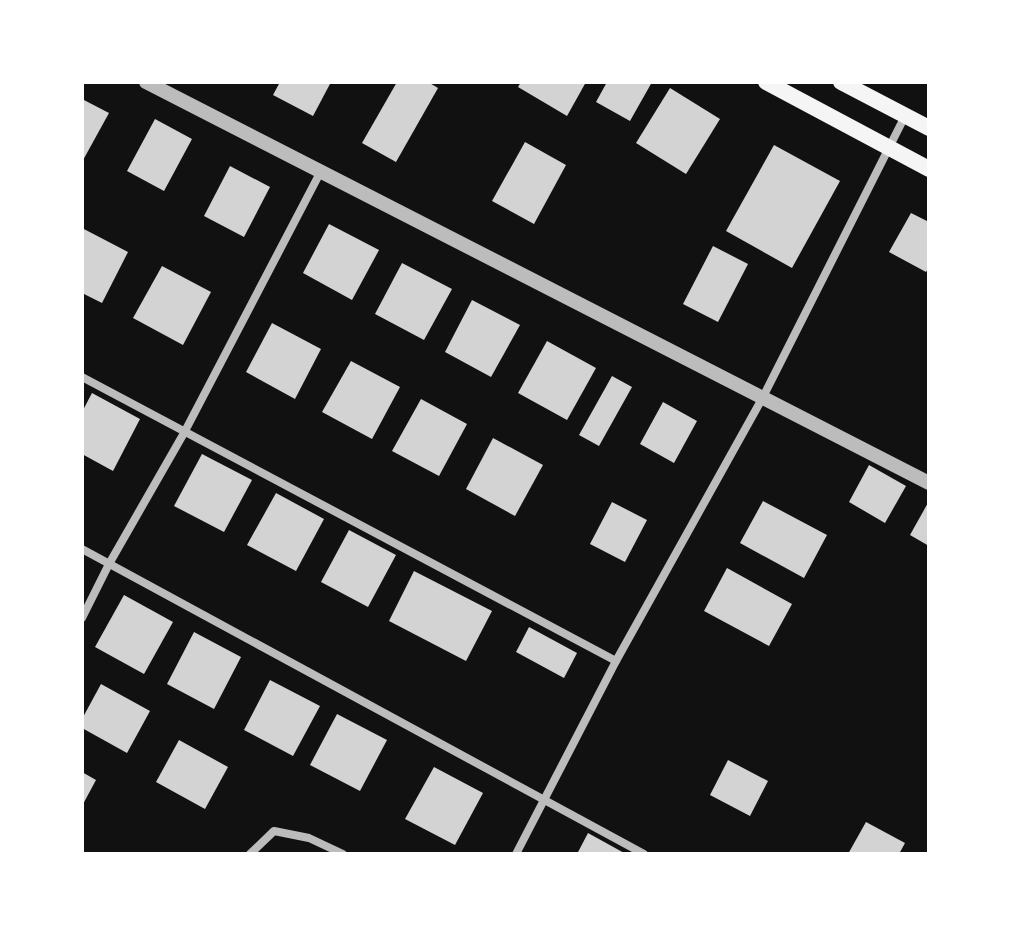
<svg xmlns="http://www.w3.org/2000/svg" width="1011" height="936" viewBox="0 0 1011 936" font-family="'Asap Condensed',sans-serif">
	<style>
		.building { fill: #d3d3d3 }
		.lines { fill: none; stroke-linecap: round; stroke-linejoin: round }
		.minor { stroke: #bcbcbc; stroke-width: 8 }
		.tertiary { stroke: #bcbcbc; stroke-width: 14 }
		.secondary { stroke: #f5f5f5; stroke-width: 16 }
	</style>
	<rect width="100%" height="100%" fill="#111"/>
	<g class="building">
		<path d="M280,82H331L313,116L273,95Z"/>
		<path d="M397,82H428L438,88L396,162L362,143Z"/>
		<path d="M521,82H586L567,116L518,87Z"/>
		<path d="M607,82H652L630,121L596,102Z"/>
		<path d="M670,88L720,119L686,174L636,143Z"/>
		<path d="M82,99L109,113L82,162Z"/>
		<path d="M155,119L192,139L164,191L127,171Z"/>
		<path d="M525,142L566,165L534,224L492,201Z"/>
		<path d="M774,145L840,181L792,268L726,231Z"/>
		<path d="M230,166L270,187L244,237L204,216Z"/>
		<path d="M911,213L929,222V267L926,272L889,252Z"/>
		<path d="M329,224L379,250L352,300L303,273Z"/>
		<path d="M82,228L128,252L102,303L82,293Z"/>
		<path d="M713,246L748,264L718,322L683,304Z"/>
		<path d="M402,263L452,289L424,340L375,314Z"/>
		<path d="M162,266L211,292L183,345L133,318Z"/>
		<path d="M472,300L520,325L491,377L445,352Z"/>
		<path d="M272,323L321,349L295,399L246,372Z"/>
		<path d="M547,341L596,368L567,420L518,393Z"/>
		<path d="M351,361L400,387L372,439L322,412Z"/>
		<path d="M612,376L632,387L599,446L579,435Z"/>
		<path d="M92,393L140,419L113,471L82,454V412Z"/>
		<path d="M421,399L467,424L439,476L392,451Z"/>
		<path d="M663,402L697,421L674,463L640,444Z"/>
		<path d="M493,438L543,465L515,516L466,489Z"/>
		<path d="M202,454L252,480L224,532L174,506Z"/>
		<path d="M869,465L906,486L885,523L849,502Z"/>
		<path d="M276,493L324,519L296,571L247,545Z"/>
		<path d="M763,501L827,535L804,578L740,543Z"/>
		<path d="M929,501V546L910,535Z"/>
		<path d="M612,502L647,520L625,562L590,544Z"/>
		<path d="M349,530L396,555L368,607L321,582Z"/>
		<path d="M727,568L792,604L769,646L704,611Z"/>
		<path d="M414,571L492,611L466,661L389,621Z"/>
		<path d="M124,595L173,622L144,674L95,647Z"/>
		<path d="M529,627L577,653L564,678L516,652Z"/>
		<path d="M194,632L241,657L214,709L167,684Z"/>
		<path d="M270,680L320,706L293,756L244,730Z"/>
		<path d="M101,684L150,711L127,753L82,728V719Z"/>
		<path d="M337,714L387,740L360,791L310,765Z"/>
		<path d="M179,740L228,767L205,809L156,782Z"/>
		<path d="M728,760L768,781L750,816L710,795Z"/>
		<path d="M434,767L483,793L455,845L405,819Z"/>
		<path d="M82,772L96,780L82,806Z"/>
		<path d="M866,822L905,843L899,854H848Z"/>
		<path d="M588,833L626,854H577Z"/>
	</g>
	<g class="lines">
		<g class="minor">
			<path d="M82,377L616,661"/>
			<path d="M82,549L644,854"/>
			<path d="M82,618L109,564L184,433L321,171"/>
			<path d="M250,854L274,831L309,838L343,854"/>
			<path d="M516,854L616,661L763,397L905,116"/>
		</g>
		<path class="tertiary" d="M146,82L929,483"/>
		<g class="secondary">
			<path d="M766,82L929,169"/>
			<path d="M841,82L929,128"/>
		</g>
	</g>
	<rect width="1011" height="936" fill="none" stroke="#ffffff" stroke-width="168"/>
</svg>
